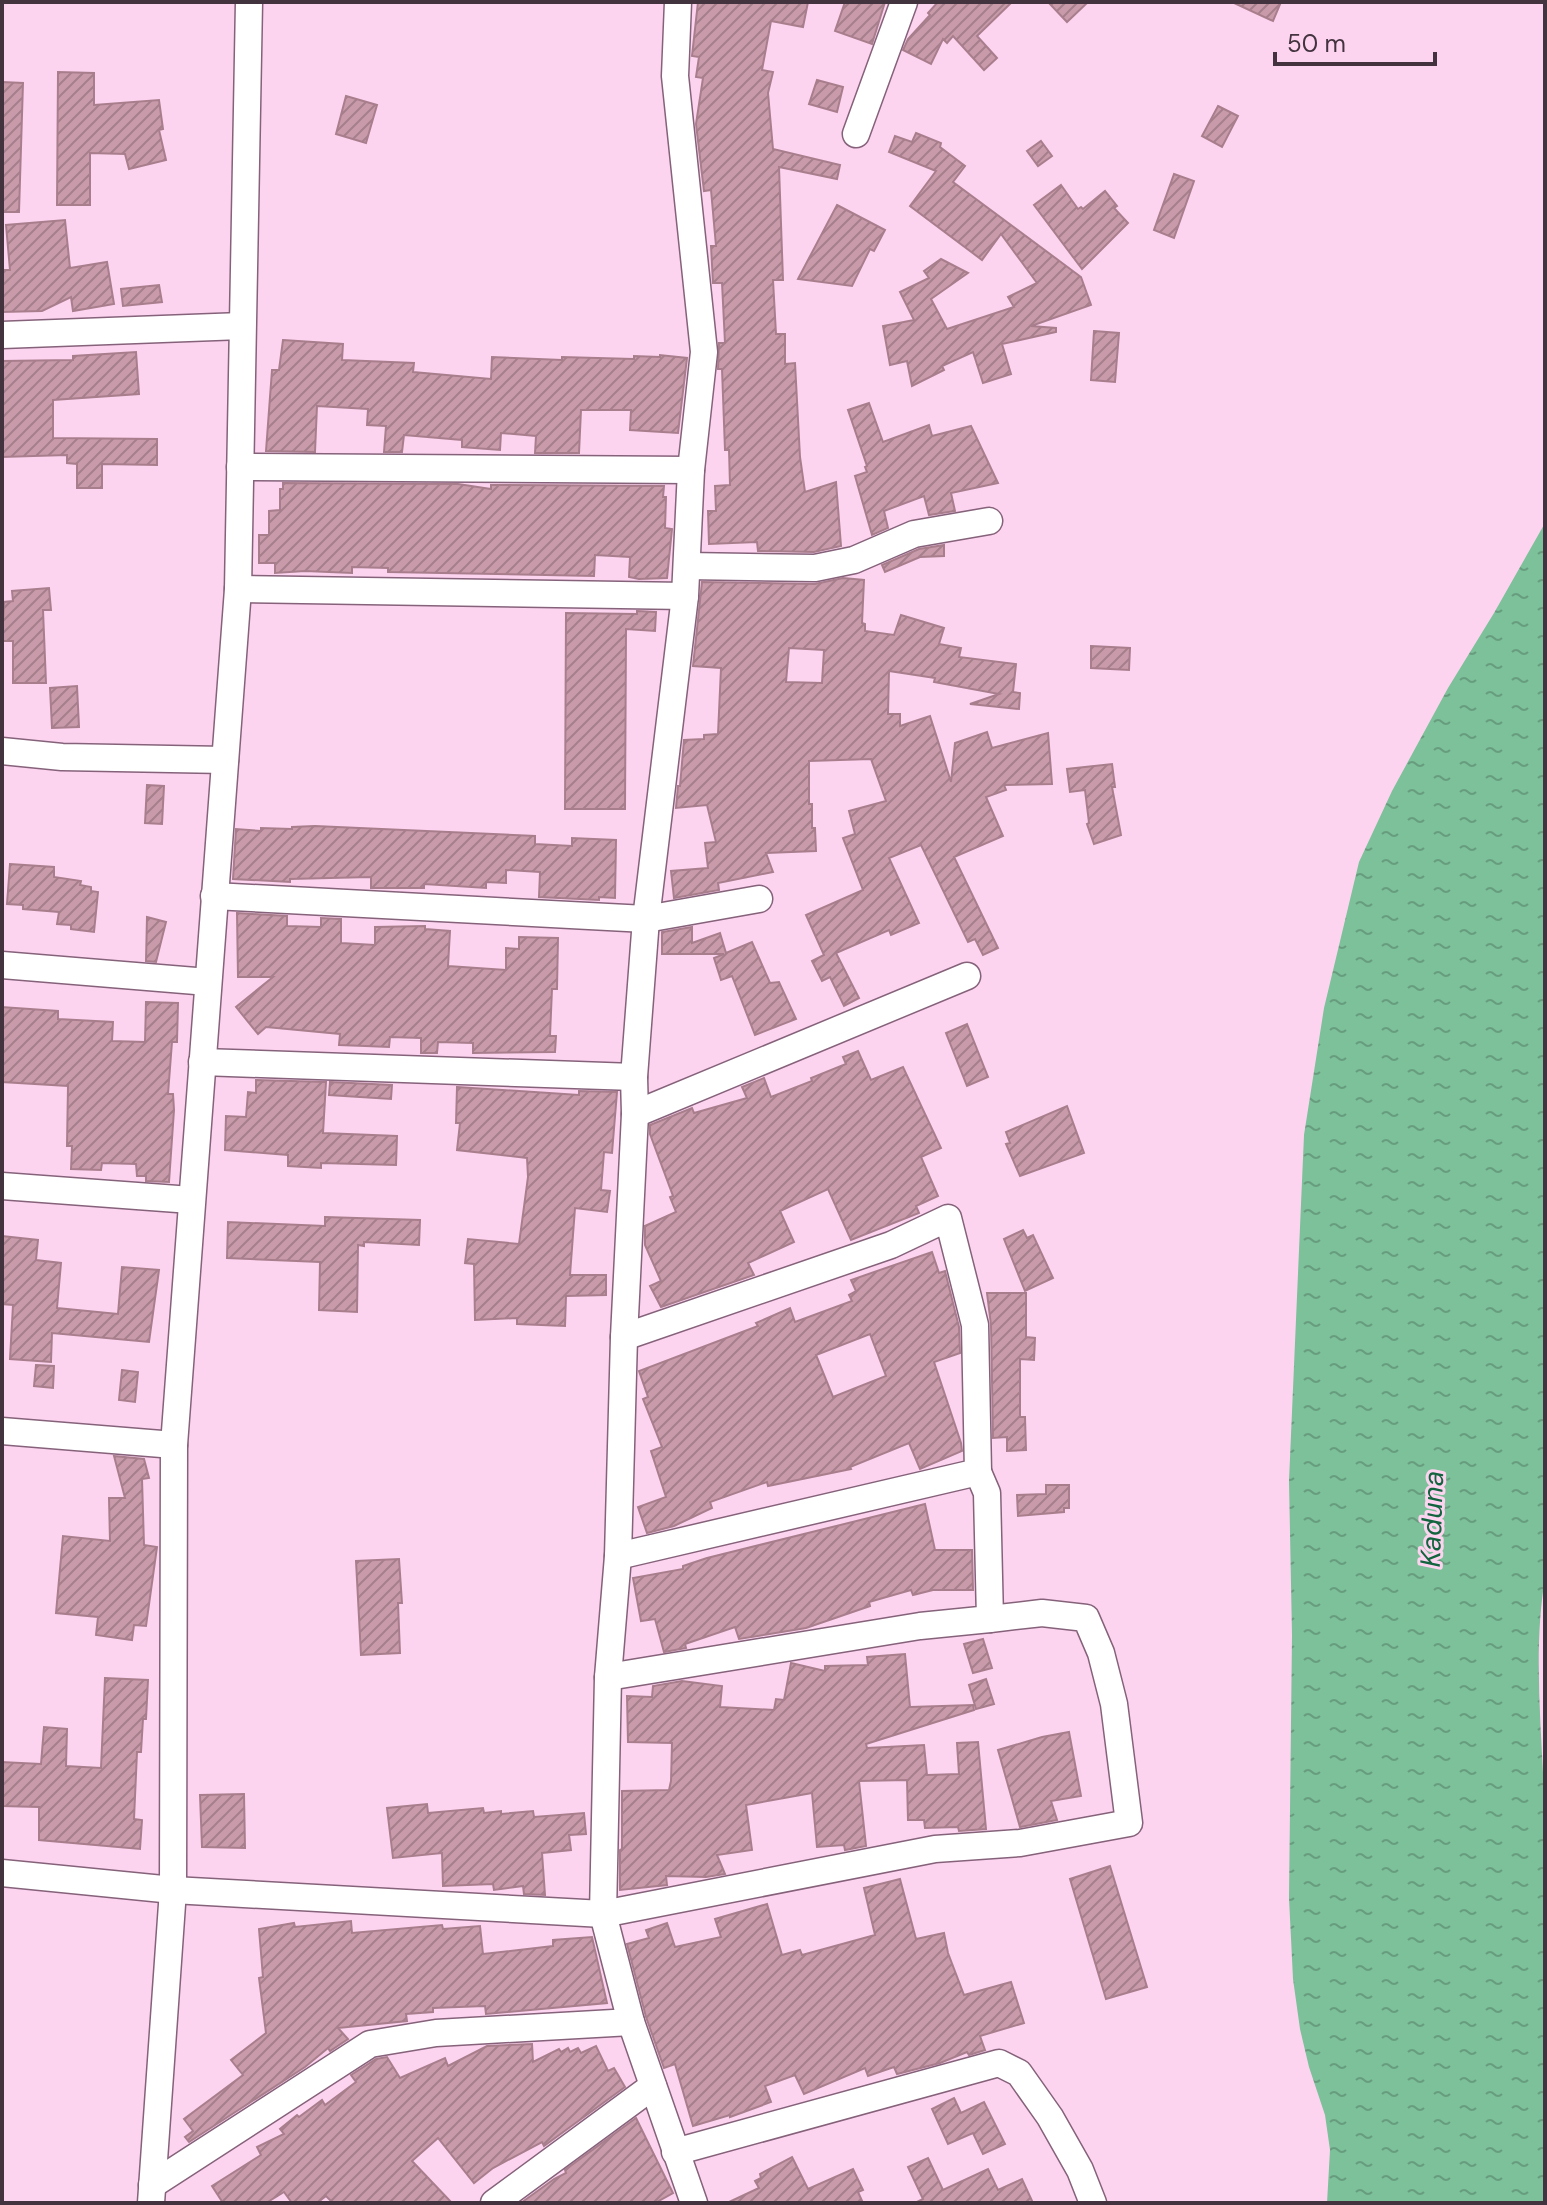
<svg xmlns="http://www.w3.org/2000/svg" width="1547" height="2205" viewBox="0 0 1547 2205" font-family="'DM Sans',sans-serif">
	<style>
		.water { fill: url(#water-ripples) }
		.building { fill: url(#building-hatch); stroke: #a97e8c; stroke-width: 2; fill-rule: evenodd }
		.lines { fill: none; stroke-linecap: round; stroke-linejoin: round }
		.minor-casing { stroke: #85627a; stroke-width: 29 }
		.minor { stroke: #fff; stroke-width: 26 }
		.labels { text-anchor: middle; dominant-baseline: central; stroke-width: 6; stroke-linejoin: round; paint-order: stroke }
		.water-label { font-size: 28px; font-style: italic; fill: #12643e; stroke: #fdd4f0 }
	</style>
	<defs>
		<pattern id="water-ripples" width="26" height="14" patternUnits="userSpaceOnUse" patternTransform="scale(2)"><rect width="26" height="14" fill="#7cc199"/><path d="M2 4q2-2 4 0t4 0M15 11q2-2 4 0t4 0" fill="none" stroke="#679d7e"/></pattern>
		<pattern id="building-hatch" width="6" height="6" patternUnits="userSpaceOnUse" patternTransform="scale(2)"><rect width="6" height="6" fill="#c99baa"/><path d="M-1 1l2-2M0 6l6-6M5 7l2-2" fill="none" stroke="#a57f8c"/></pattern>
	</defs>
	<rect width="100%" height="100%" fill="#fdd4f0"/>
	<path class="water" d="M1545,523V1578C1532,1656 1543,1741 1545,1820C1547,1948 1545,2076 1545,2203H1327L1330,2150L1325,2115L1309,2067L1300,2029L1293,1979L1289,1898L1292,1635L1289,1481L1304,1135L1324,1008L1359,862L1392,791L1448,688L1494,613Z"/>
	<g class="building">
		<path d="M698,2H808L803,27L771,21L762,70L773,72L768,93L773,149L840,165L837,179L779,167L783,280H773L776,334H785V364L795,363L800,457L805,492L836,482L841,546L814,552L758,551L757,542L709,544L708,511H716L715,486L730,485L729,450H725L722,369H718L719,343H725L722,283H713L711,246H716L711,190L704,191L696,124L703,78L696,77L699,57L692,56Z"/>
		<path d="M845,2H885L872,44L835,31Z"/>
		<path d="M938,2H1012L977,36L997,58L984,70L953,36L947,43L943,39L931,64L903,50L908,39L930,15L928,13Z"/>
		<path d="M1048,2H1088L1067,22Z"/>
		<path d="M1232,2H1281L1273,21Z"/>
		<path d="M58,72L94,73V105L159,100L163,129L159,130L166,160L129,169L125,154L90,153V205H57Z"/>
		<path d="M817,80L843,87L837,112L809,104Z"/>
		<path d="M2,82L23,83L19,212H2Z"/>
		<path d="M346,96L377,105L366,143L336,134Z"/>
		<path d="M1218,106L1238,116L1222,147L1202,136Z"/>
		<path d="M916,133L941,143L940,147L965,166L953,182L1081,277L1091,305L1031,326L1056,328V332L1002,344L1011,374L983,383L973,352L942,366L944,370L912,386L907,361L890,365L883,326L914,320L900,292L929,278L924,271L941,259L968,273L931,299L947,329L1014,307L1008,297L1037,283L1001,234L982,260L910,206L936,171L889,152L895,136L912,142Z"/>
		<path d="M1041,141L1052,156L1038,166L1027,151Z"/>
		<path d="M1174,174L1194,181L1174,238L1154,230Z"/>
		<path d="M1061,185L1078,209L1081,207L1083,209L1105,191L1117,206L1114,208L1128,223L1082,269L1034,205Z"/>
		<path d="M837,205L885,230L874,251L870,249L852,286L798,279Z"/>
		<path d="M65,220L70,268L107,262L114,304L73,311L71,297L42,311L2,312V270H10L6,225Z"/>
		<path d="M159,285L162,302L123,306L121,289Z"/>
		<path d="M1094,331L1119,333L1115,382L1091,380Z"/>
		<path d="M283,340L343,344L342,360L414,363L413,372L491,379L492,357L562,360V357L634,359V356L660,357V355L687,358L678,433L630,430L631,410H581L579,453H535L536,436L501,433L500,450L462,447V440L404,435L402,452H384L386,426L367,425L368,409L317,406L315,452L266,451L272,370H279Z"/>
		<path d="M136,352L139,394L53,400V438L157,439V465L102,464V488H77V464L67,463V455L2,457V361L73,360V356Z"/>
		<path d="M869,403L883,442L929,425L932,436L971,426L998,483L951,493L955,511L929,515L924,496L884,511L888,528L872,535L855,476L867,472L865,467L867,466L848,410Z"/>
		<path d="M283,483L458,484L491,489V485L664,486L663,497H666L665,528L672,529L667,578L639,579L629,577L630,557L595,555L594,576L388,572V568L352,567V573L305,571L275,573V563H259V535H269V511L280,510V489H283Z"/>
		<path d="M944,545V556L920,557L885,572L882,565L919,549Z"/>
		<path d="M843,578L864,580L862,623L865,624V631L894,635L901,615L944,628L939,644L961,648L959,657L1016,664L1013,692L1020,693L1019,709L970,704L999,694L934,682L935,678L889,671L888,714H900V726L930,716L951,782L955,743L987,732L992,748L1048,733L1052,784L1004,785L1006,790L986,797L1003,836L954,857L998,948L983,955L975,939L968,942L921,845L889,858L919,923L891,935L889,930L836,953L859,998L844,1006L830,977L822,981L812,961L824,955L806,915L863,890L843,838L855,834L849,811L886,801L871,759L809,761V804H812V828H815L816,851L766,853L773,872L718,883L719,890L674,898L671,871L708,868L705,843L716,842L707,805L676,808L678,786H680L684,740L704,739V735L718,734L721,668L693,666L702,582L815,584ZM789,648L824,650L822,683L786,682Z"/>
		<path d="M49,588L51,610H43L46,683H13V641H2L4,602L13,601L12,591Z"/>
		<path d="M637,611L656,612L655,631L626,629L625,809H565L566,613L637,614Z"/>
		<path d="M1091,646L1130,648L1129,670L1091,668Z"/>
		<path d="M77,686L79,727L52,728L50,688Z"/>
		<path d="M1112,764L1115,787H1112L1121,835L1094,844L1087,824L1089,823L1085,790L1070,792L1067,769Z"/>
		<path d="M147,785L164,786L162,824L145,823Z"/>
		<path d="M315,826L535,836V844L572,846V838L616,840L615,898L599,897V900L539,897L540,872L506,870V883L486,882V888L424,884V888H371V877L290,879V882L233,879L236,829L261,831V828L292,829V827Z"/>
		<path d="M10,864L54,867V877L81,881L80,885L91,887V891L98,892L94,932L71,929V925L57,924L59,912L23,909V905L7,904Z"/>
		<path d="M237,913L287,916V926L321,927V918L341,919V943L375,945V927L425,926V929L450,931L448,966L506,970V948L519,949V937L558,938L557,989H552L550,1036H556L555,1052L473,1053V1043L438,1042L437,1053H421V1038L390,1037L389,1047L365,1046L339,1045L340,1034L266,1027L258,1034L236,1007L273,977H238Z"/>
		<path d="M147,917L166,922L156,962L146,961Z"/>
		<path d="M692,927V943L720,933L726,953L752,942L770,983L779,982L796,1019L755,1035L732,976L721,980L714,958L724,954H662V932Z"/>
		<path d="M146,1002L178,1003L177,1042H172L168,1094H173L174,1110L169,1182L146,1181V1176H137L136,1164L102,1163L101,1170L71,1169L72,1146H67L68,1086L2,1082V1007L58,1011V1019L113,1022L112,1041L145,1042Z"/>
		<path d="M967,1024L988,1077L967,1086L946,1033Z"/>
		<path d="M858,1051L871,1080L903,1067L941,1148L921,1157L938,1196L916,1206L919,1213L851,1240L828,1189L780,1211L794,1242L748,1263L754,1275L661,1307L650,1286L661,1281L645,1245V1226L676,1212L670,1197L673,1196L650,1134V1125L692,1108L694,1113L747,1098L742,1087L764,1078L771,1097L812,1081L811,1078L846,1064L843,1057Z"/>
		<path d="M256,1080L326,1082L323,1133L397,1136L396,1165L321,1163V1168L288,1166V1155L225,1150L226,1116L246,1117L248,1092L256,1093Z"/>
		<path d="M330,1082L392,1085L391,1099L329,1095Z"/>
		<path d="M457,1087L579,1095V1091L617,1092L612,1153L604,1152L601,1190L610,1191L607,1212L575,1208L570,1275H606V1295L566,1296L565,1326L517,1324V1318L475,1320L474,1264L465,1263L468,1239L519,1244L528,1177L527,1158L457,1150L460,1123H456Z"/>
		<path d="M1067,1106L1084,1153L1020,1176L1006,1144L1010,1143L1006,1132Z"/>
		<path d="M325,1217L420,1220L419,1245L364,1242V1246L358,1245L357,1312L319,1310L320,1262L227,1258L228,1222L325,1226Z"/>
		<path d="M1023,1230L1027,1238L1033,1235L1053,1278L1025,1291L1004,1239Z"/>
		<path d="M2,1236L38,1240L36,1260L61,1263L57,1308L118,1314L122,1267L159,1270L149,1342L52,1333L51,1362L10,1359L13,1305L2,1304Z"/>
		<path d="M932,1252L939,1273L945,1271L959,1327L960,1353L934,1362L961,1443L962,1451L920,1469L909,1443L850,1467L851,1469L768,1486L767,1482L710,1502L712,1508L674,1526L647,1533L638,1507L666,1497L651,1451L662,1447L643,1399L648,1397L639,1371L758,1326L756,1323L790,1308L795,1322L852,1301L849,1295L856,1291L851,1280ZM870,1334L886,1376L833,1397L816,1355Z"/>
		<path d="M987,1293H1026V1337L1035,1338L1034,1360L1020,1359V1417H1025L1026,1450L1007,1451V1437L993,1438L991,1325Z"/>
		<path d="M36,1365L54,1366L53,1388L34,1386Z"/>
		<path d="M122,1370L138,1372L135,1402L119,1400Z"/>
		<path d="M114,1456L144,1459L149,1478L142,1479L144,1545L157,1547L146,1626L134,1625L132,1640L96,1635L98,1617L56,1613L63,1536L110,1541L109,1498H125Z"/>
		<path d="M1046,1485H1069V1508H1064V1512L1018,1516L1017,1495L1046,1494Z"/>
		<path d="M925,1504L935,1550H972L973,1590H933L913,1595L911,1590L869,1602L870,1606L806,1628L739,1639L735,1627L685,1644L686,1648L664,1652L655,1619L641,1621L633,1578L683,1569V1566L707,1558Z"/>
		<path d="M399,1559L402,1603H398L400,1653L361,1655L356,1561Z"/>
		<path d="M983,1639L992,1668L973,1673L964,1644Z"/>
		<path d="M905,1654L910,1707L973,1705L974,1710L866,1744L867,1748L924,1745L927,1775L959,1774L957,1743L978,1742L986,1829L959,1831L958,1827L925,1828L924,1820H908L907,1780L859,1781L866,1846L845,1850L844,1845L817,1847L812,1793L746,1805L752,1850L717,1855L725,1874L706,1877L666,1876L667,1885L620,1890V1850L622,1849V1791L669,1790L671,1781L672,1743L628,1742L627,1696L652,1697L653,1686L682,1681L722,1686L720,1707L774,1710L776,1699L784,1700L791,1663L825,1671V1666L868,1665L867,1657Z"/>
		<path d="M105,1678L148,1680L146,1719H143L141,1752H137L134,1819L142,1820L140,1849L39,1840V1807L2,1806V1762L41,1764L44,1727L67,1729L66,1766L101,1768Z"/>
		<path d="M986,1679L994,1704L976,1709L969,1685Z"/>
		<path d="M1069,1732L1081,1796L1051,1801L1057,1820L1020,1827L998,1750L1042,1737Z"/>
		<path d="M244,1794L245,1848L202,1847L200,1795Z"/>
		<path d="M427,1804L428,1813L483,1808L484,1813L501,1811V1814L533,1811L534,1817L584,1813L586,1834L569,1835L571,1850L542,1853L545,1895L524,1894L523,1886L494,1890L493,1884L443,1886L442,1853L393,1858L387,1808Z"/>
		<path d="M1110,1866L1147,1987L1106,1999L1070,1879Z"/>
		<path d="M900,1879L916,1939L944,1933L948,1953L964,1995L1011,1982L1024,2023L980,2036L985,2050L969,2055L967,2052L940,2063L897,2074L894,2067L868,2076L865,2068L804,2094L795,2075L765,2086L771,2102L730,2117V2115L693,2126L675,2064L664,2068L646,2017L627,1944L649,1938L646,1930L667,1923L675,1947L721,1937L715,1919L767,1904L782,1955L800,1950L802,1955L875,1935L864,1888Z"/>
		<path d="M351,1921L352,1933L442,1925L443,1929L480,1926L483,1954L553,1946V1940L592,1937L607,2003L486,2014L485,2006L433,2008V2012L406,2014L407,2021L338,2028L348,2039L330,2051L328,2048L305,2067L189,2142L185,2137L193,2131L184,2119L243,2075L231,2060L266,2033L259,1978L263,1977L259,1929L294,1923L295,1927Z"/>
		<path d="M532,2044L533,2062L559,2049L561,2052L568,2048L570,2052L578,2048L581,2053L596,2046L608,2071L614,2068L625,2087L544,2146L542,2142L493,2168L474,2183L438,2138L412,2161L452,2203H333L326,2196L317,2203H292L284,2192L266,2203H223L212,2186L261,2155L257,2147L284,2134L280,2129L297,2115L299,2117L322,2100L325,2105L356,2082L351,2075L376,2059L387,2057L400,2078L445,2058L448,2066L487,2046Z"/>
		<path d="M954,2098L961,2113L984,2102L1005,2144L983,2154L973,2133L948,2144L932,2109Z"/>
		<path d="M636,2118L673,2193L655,2203H521L554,2179L566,2173L565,2170Z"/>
		<path d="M792,2157L808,2189L853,2169L863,2190L858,2192L863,2203H727L759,2188L755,2181L761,2178L760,2174Z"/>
		<path d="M928,2158L943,2190L988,2169L998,2190L1022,2179L1033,2203H915L923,2199L908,2167Z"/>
	</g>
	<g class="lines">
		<g class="minor-casing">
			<g id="minor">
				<path d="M678,2L675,76L704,352L691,470L685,596L646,919L634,1077L635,1114L624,1337L618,1556L608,1677L603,1914L631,2022L694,2203"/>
				<path d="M856,134L904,2"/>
				<path d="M2,335L242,326"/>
				<path d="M240,467L691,470"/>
				<path d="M687,566L815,568L854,560L914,534L989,521"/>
				<path d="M238,589L685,596"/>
				<path d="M2,751L62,757L225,760"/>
				<path d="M214,896L646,919L759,899"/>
				<path d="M2,965L208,982"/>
				<path d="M202,1062L634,1077"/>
				<path d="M635,1114L967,976"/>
				<path d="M2,1186L191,1200"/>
				<path d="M2,1431L174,1445"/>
				<path d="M618,1556L978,1472L975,1325L948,1218L891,1245L624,1337"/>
				<path d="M608,1677L920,1626L990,1619L987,1493L978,1472"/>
				<path d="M2,1873L173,1890L603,1914L935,1849L1020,1843L1129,1823L1114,1704L1101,1653L1086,1618L1042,1613L990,1619"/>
				<path d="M675,2152L999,2063L1019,2073L1050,2117L1080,2170L1093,2203"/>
				<path d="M152,2185L370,2044L436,2033L631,2022"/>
				<path d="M151,2203L173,1890L174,1445L238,589L249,2"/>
				<path d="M494,2203L653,2086"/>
			</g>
		</g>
		<use href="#minor" class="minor"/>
	</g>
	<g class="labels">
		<g class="water-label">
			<text transform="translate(1432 1519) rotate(-88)">Kaduna</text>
		</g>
	</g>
	<rect width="1547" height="2205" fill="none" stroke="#43333e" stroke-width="8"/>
	<path d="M1275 52v12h160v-12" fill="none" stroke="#43333e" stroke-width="4"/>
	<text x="1287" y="52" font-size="24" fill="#43333e" stroke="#fdd4f0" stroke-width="6" paint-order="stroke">50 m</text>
</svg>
